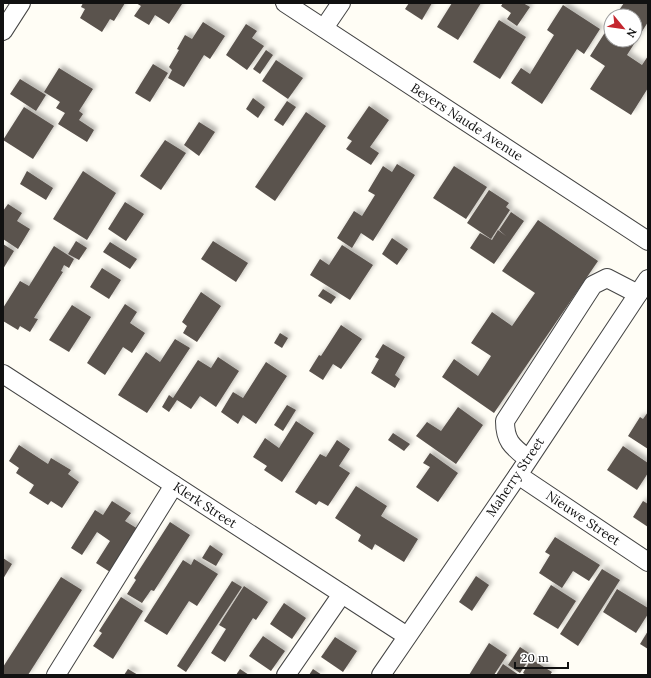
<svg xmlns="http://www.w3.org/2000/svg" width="651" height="678" viewBox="0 0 651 678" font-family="Lora,serif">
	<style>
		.building { fill: #5a524d; filter: url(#shadow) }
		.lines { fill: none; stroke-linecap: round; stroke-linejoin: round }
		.minor-casing { stroke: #444; stroke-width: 20 }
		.minor { stroke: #fff; stroke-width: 18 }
		.labels { text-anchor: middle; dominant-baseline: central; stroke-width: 4; stroke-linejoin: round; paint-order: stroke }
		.street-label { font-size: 13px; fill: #111; stroke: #fff }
	</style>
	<defs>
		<filter id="shadow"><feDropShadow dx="3.5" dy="-3.5" stdDeviation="2" flood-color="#0004"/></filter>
	</defs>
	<rect width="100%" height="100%" fill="#fffdf5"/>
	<g class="building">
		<path d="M83,3H125L114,21L110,19L102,32L80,18L85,9L81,7Z"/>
		<path d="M136,3H181L182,4L169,24L155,15L149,25L134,16L141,6Z"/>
		<path d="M409,3H432L422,20L405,9Z"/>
		<path d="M452,3H481L458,40L437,27Z"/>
		<path d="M503,3H523L530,7L517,26L507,19L511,13L501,6Z"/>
		<path d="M624,3H648V22L627,55L642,65L648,56V88L631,115L590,89L605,66L590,56L611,23V40H635V16H615Z"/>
		<path d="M563,5L600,29L584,54L577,49L542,104L511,83L521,68L530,74L554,35L547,30Z"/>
		<path d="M499,20L526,37L500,79L473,62Z"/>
		<path d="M203,22L225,36L210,59L204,55L184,87L168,78L172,70L169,67L179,50L177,49L185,35L192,39Z"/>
		<path d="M246,24L257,31L252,38L264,46L247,70L226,55Z"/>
		<path d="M266,50L273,55L260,74L253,69Z"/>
		<path d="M276,60L303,78L288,99L262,81Z"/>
		<path d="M153,64L168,73L150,102L135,93Z"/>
		<path d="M59,68L93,89L79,111L83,114L79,120L94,130L87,142L58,124L65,113L56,108L60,102L44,92Z"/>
		<path d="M20,79L46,95L36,111L10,94Z"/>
		<path d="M253,98L265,107L258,118L246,109Z"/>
		<path d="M287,101L296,107L283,126L274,120Z"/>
		<path d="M369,106L389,120L370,147L379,153L371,165L346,149L352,141L347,138Z"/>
		<path d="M24,107L54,126L33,159L3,140Z"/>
		<path d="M306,112L326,126L275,201L255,187Z"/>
		<path d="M199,122L215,132L199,156L184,145Z"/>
		<path d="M165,140L186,153L161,190L140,176Z"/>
		<path d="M397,164L415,175L373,241L361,233L352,248L337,238L354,211L362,216L375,195L368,191L383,166L392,172Z"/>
		<path d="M454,166L487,187L466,219L433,198Z"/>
		<path d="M27,171L53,188L46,200L20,184Z"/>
		<path d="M83,171L116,193L87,240L53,219Z"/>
		<path d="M489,190L509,203L506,207L510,210L491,239L467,223Z"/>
		<path d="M125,202L144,214L126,241L108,229Z"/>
		<path d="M8,204L22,213L17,221L30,229L18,249L3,239V211Z"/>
		<path d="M511,212L524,221L494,264L470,248L480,233L492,240L498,230L506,236L499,230Z"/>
		<path d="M538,220L598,261L494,413L442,377L454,359L478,376L491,356L471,343L492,312L512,326L535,293L502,271Z"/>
		<path d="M392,238L408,249L397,265L382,254Z"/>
		<path d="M76,241L87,248L79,260L68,254Z"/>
		<path d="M213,241L248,263L236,282L201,259Z"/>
		<path d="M110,242L137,259L130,269L103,252Z"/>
		<path d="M3,244L14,251L3,269Z"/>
		<path d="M342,245L373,265L350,300L310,275L320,259L329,265Z"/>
		<path d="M54,246L74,259L69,268L64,265L61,271L63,272L34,318L38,319L30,332L20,326L18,330L3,321V308L20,281L29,286Z"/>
		<path d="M102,268L121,280L109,299L90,287Z"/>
		<path d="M323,289L336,297L331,304L318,296Z"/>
		<path d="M201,292L221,306L197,342L183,333L187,326L182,322Z"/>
		<path d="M125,304L137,312L130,323L145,333L132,353L123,347L105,375L87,363Z"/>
		<path d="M72,305L91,317L69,352L49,340Z"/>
		<path d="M341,325L362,339L341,369L333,364L323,380L309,371L319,355L321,356Z"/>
		<path d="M280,333L288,338L282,348L274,343Z"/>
		<path d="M175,339L190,348L147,413L118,395L146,352L160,362Z"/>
		<path d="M383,344L405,357L395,375L400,379L395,388L371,373L379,359L375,357Z"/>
		<path d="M218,357L239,371L216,407L200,396L191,409L177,400L169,412L162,407L169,395L173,398L198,360L211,368Z"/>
		<path d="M266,362L287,376L256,424L243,415L238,424L221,412L233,392L243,398Z"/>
		<path d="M287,405L296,410L283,431L274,425Z"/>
		<path d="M458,407L483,425L456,464L416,436L427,422L441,431Z"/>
		<path d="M648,412V449L628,436L640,417L643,419Z"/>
		<path d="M296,421L314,433L282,482L264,470L267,466L253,457L265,438L279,448Z"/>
		<path d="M393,433L410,444L404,451L388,440Z"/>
		<path d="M337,440L350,449L339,466L350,473L328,506L319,501L316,505L295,492L320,454L326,457Z"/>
		<path d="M19,445L48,464L51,458L71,470L68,474L79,482L62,508L51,501L48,505L29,493L34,485L16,473L19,468L9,461Z"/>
		<path d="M623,446L648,463V473L637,490L607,470Z"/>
		<path d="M430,453L458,473L438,502L416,487L430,467L423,463Z"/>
		<path d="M356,486L387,506L381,516L418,539L404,562L375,544L372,550L358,541L361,535L335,518Z"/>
		<path d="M112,501L131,513L125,521L138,529L110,572L96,563L110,541L97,532L82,555L71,548L95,510L103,515Z"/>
		<path d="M643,501L648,504V527L633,517Z"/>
		<path d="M170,522L190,535L154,591L151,590L142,603L127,594L136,580L134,578Z"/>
		<path d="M555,537L600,565L589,581L573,571L562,588L539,573L550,555L545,552Z"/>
		<path d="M210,545L223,554L216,566L202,558Z"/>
		<path d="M3,558L12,564L3,579Z"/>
		<path d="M194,559L218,574L197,606L189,601L167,635L144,621L183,560L191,565Z"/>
		<path d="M602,569L620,580L578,646L560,634Z"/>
		<path d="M476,576L489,585L472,611L459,602Z"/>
		<path d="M61,577L82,590L28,675H3V667Z"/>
		<path d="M232,581L242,587L186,672L177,666Z"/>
		<path d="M551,585L576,601L558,629L533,614Z"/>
		<path d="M244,586L268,602L256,620L253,618L225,662L211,653L226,629L219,625Z"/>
		<path d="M617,589L648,608V614L636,633L603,612Z"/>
		<path d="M121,597L143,611L113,659L93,646L102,633L99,631Z"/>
		<path d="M284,603L306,618L292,639L270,624Z"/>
		<path d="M648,631V649L640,644Z"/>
		<path d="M263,636L285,651L271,671L249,656Z"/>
		<path d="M335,637L357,651L343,672L321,657Z"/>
		<path d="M489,643L507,655L494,675H469Z"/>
		<path d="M520,647L532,655L520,673L508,665Z"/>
		<path d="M531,659L552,672L550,675H526L523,673Z"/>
		<path d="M503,664L519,675H496Z"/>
		<path d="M128,669L138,675H124Z"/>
		<path d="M240,669L249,675H236Z"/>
		<path d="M313,669L322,675H309Z"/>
	</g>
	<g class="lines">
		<g class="minor-casing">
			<g id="minor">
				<path d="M285,3L648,241"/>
				<path d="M324,28L341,3"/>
				<path d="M3,31L21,3"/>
				<path d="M3,374L407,636"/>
				<path d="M528,459C513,447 505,442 505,421L593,285L607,278L638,294"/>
				<path d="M518,475L648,562"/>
				<path d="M56,675L174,485"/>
				<path d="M286,675L342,594"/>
				<path d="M381,675L518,475L648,279"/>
			</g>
		</g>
		<use href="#minor" class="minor"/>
	</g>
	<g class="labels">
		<g class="street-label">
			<text transform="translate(467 122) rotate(33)">Beyers Naude Avenue</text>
			<text transform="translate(515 477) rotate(-56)">Maherry Street</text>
			<text transform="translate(205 505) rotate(33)">Klerk Street</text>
			<text transform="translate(583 518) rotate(34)">Nieuwe Street</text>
		</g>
	</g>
	<rect width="651" height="678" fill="none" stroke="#111111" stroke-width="8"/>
	<g transform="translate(623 28) rotate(119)"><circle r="19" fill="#ffffff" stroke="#a0a0a0"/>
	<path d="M0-3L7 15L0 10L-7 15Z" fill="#c4262e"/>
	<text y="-6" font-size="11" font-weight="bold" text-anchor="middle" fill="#111111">N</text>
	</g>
	<path d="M515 662v6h53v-6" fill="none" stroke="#111111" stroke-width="2"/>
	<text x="521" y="662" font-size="12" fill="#111111" stroke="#ffffff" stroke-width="3" paint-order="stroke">20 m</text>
</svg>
